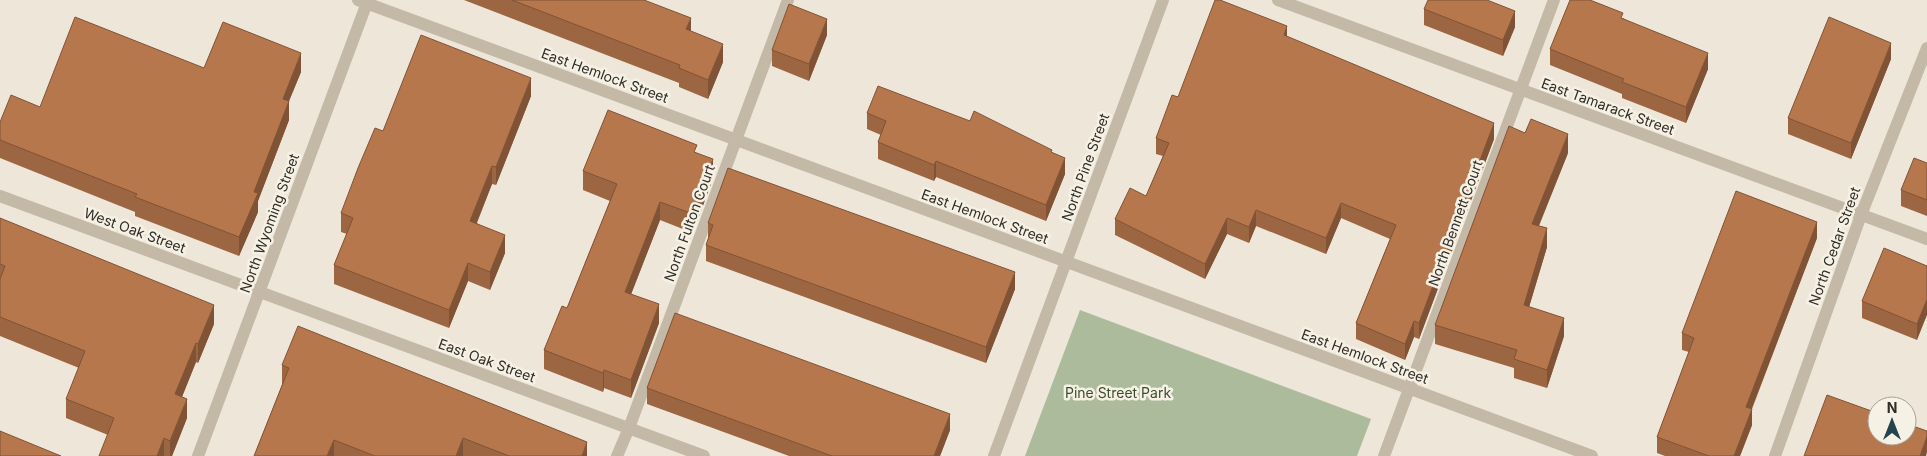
<svg xmlns="http://www.w3.org/2000/svg" width="1927" height="456" viewBox="0 0 1927 456" font-family="Inter,sans-serif">
	<style>
		.park { fill: #abbb9b }
		.lines { fill: none; stroke-linecap: round; stroke-linejoin: round }
		.service { stroke: #c4b9a7; stroke-width: 12 }
		.minor { stroke: #c4b9a7; stroke-width: 12 }
		.wall { fill: #9d6642 }
		.shaded-wall { fill: #805336 }
		.building { fill: #b7774d; stroke: #805336 }
		.labels { text-anchor: middle; dominant-baseline: central; stroke-width: 5; stroke-linejoin: round; paint-order: stroke }
		.street-label { font-size: 14px; fill: #312c26; stroke: #f6f1e5 }
		.park-label { font-size: 14px; fill: #3c4d2d; stroke: #f6f1e5 }
	</style>
	<rect width="100%" height="100%" fill="#eee7d9"/>
	<path class="park" d="M1080,310L1371,419L1357,456H1025Z"/>
	<g class="lines">
		<g class="service">
			<path d="M617,456L629,428L788,0"/>
			<path d="M1384,456L1554,0"/>
		</g>
		<g class="minor">
			<path d="M358,0L1592,456"/>
			<path d="M1278,0L1927,239"/>
			<path d="M0,196L704,456"/>
			<path d="M198,456L368,0"/>
			<path d="M994,456L1163,0"/>
			<path d="M1775,456L1861,215L1927,48"/>
		</g>
	</g>
	<g class="wall">
		<path d="M464,0H644L691,31L723,62L708,99L679,87V83Z"/>
		<path d="M1424,9L1515,27L1503,56L1424,25Z"/>
		<path d="M1623,18L1708,69L1686,123L1622,98V94L1550,65V49Z"/>
		<path d="M827,35L809,81L772,66V50Z"/>
		<path d="M1287,37L1494,139L1419,339L1414,337L1405,360L1356,339V323L1390,239L1341,218L1326,254L1256,226L1249,243L1227,234L1205,279L1115,235V219L1146,196L1163,156L1156,154V138L1178,97Z"/>
		<path d="M1891,59L1851,159L1788,134V118Z"/>
		<path d="M204,68L301,72L289,101V120L258,201V212L239,256L135,216V212L0,158V122L40,107Z"/>
		<path d="M531,96L496,185L492,184L477,223L505,253L490,290L468,281L449,328L334,284V265L347,234L341,232V213L383,131Z"/>
		<path d="M867,113L970,121L1065,174L1046,221L936,177L934,181L878,159V142L881,135L867,129Z"/>
		<path d="M697,153L713,178L693,233L660,220L631,294L659,323L631,398L604,388L603,392L544,369V350L567,308L610,201L583,190V171Z"/>
		<path d="M1568,153L1539,226L1547,247L1529,307L1564,336L1547,388L1514,378V368L1435,344V325Z"/>
		<path d="M1927,163V216L1901,206V190Z"/>
		<path d="M0,218L214,324L198,363L196,362L182,397L187,418L172,456H99L108,435L66,418V399L79,368L0,336Z"/>
		<path d="M708,223L1015,289L986,363L706,261V245L708,239Z"/>
		<path d="M1817,238L1752,409V425L1740,456H1665L1657,453V437L1689,352L1682,350V333Z"/>
		<path d="M1927,266L1917,340L1862,318V301Z"/>
		<path d="M282,365L587,456H254L282,385Z"/>
		<path d="M647,388L950,430L940,456H789L647,404Z"/>
	</g>
	<g class="shaded-wall">
		<path d="M1515,11V27L1503,56V40Z"/>
		<path d="M691,18V37L686,29Z"/>
		<path d="M827,19V35L809,81V64Z"/>
		<path d="M1287,26V42L1284,35Z"/>
		<path d="M1891,43V59L1851,159V143Z"/>
		<path d="M723,44V62L708,99V80Z"/>
		<path d="M301,53V72L289,101V120L258,201V212L239,256V237L283,99Z"/>
		<path d="M1708,53V69L1686,123V107Z"/>
		<path d="M531,78V96L496,185V167Z"/>
		<path d="M1494,123V139L1419,339V323Z"/>
		<path d="M1568,134V153L1532,242V224Z"/>
		<path d="M1065,158V174L1046,221V205Z"/>
		<path d="M713,159V178L693,233V214Z"/>
		<path d="M936,161V177L934,181V165Z"/>
		<path d="M492,166V184L470,239V221Z"/>
		<path d="M660,202V220L625,310V292Z"/>
		<path d="M1341,203V218L1326,254V238Z"/>
		<path d="M1256,210V226L1249,243V227Z"/>
		<path d="M1227,218V234L1205,279V264Z"/>
		<path d="M1817,222V238L1746,423V407Z"/>
		<path d="M1547,228V247L1524,324V305Z"/>
		<path d="M505,235V253L490,290V272Z"/>
		<path d="M468,263V281L449,328V310Z"/>
		<path d="M1015,272V289L986,363V347Z"/>
		<path d="M1927,299V315L1917,340V324Z"/>
		<path d="M659,304V323L631,398V380Z"/>
		<path d="M214,305V324L198,363V344Z"/>
		<path d="M1564,318V336L1547,388V370Z"/>
		<path d="M1414,321V337L1405,360V344Z"/>
		<path d="M196,343V362L175,414V394Z"/>
		<path d="M604,370V388L603,392V373Z"/>
		<path d="M187,399V418L172,456H170V441Z"/>
		<path d="M1752,409V425L1740,456H1734Z"/>
		<path d="M950,414V430L940,456H934Z"/>
		<path d="M1927,436V452L1926,456H1920Z"/>
		<path d="M164,438V456H157Z"/>
		<path d="M463,438V456H456Z"/>
		<path d="M334,440V456H327Z"/>
		<path d="M587,442V456H582Z"/>
	</g>
	<g class="building">
		<path d="M512,0H644L691,18L686,29L723,44L708,80L679,68L680,65Z"/>
		<path d="M1215,0H1220L1287,26L1284,35L1494,123L1419,323L1414,321L1405,344L1356,323L1396,225L1341,203L1326,238L1256,210L1249,227L1227,218L1205,264L1115,219L1130,188L1146,196L1169,143L1156,138L1172,95L1178,97Z"/>
		<path d="M1428,0H1487L1515,11L1503,40L1424,9Z"/>
		<path d="M1570,0H1590L1623,13L1621,18L1708,53L1686,107L1622,82L1624,79L1550,49Z"/>
		<path d="M789,4L827,19L809,64L772,50Z"/>
		<path d="M75,17L204,68L223,22L301,53L283,99L289,101L254,192L258,193L239,237L135,197L137,194L0,140V122L11,95L40,107Z"/>
		<path d="M1829,17L1891,43L1851,143L1788,118Z"/>
		<path d="M421,35L531,78L496,167L492,166L470,221L505,235L490,272L468,263L449,310L334,265L353,218L341,213L358,168L375,128L383,131Z"/>
		<path d="M878,86L970,121L974,111L1052,150L1051,152L1065,158L1046,205L936,161L934,165L878,142L886,121L867,113Z"/>
		<path d="M608,110L697,145L694,152L713,159L693,214L660,202L625,292L659,304L631,380L604,370L603,373L544,350L562,306L567,308L617,184L583,171Z"/>
		<path d="M1531,119L1568,134L1532,224L1547,228L1524,305L1564,318L1547,370L1514,359L1517,350L1435,325L1509,126L1525,133Z"/>
		<path d="M1914,158L1927,163V200L1901,190Z"/>
		<path d="M728,168L1015,272L986,347L706,245L713,225L708,223Z"/>
		<path d="M1736,191L1817,222L1746,407L1752,409L1734,456H1709L1657,437L1694,338L1682,333Z"/>
		<path d="M0,218L214,305L198,344L196,343L175,394L187,399L170,441L164,438L157,456H99L114,418L66,399L85,351L0,317V279L5,266L0,264Z"/>
		<path d="M1884,248L1927,266V299L1917,324L1862,301Z"/>
		<path d="M675,313L950,414L934,456H832L647,388Z"/>
		<path d="M298,326L587,442L582,456H509L463,438L456,456H375L334,440L327,456H254L289,368L282,365Z"/>
		<path d="M1827,395L1877,413V436H1907V424L1927,431V436L1920,456H1804Z"/>
		<path d="M0,431L61,456H0Z"/>
	</g>
	<g class="labels">
		<g class="street-label">
			<text transform="translate(605 75) rotate(20)">East Hemlock Street</text>
			<text transform="translate(1608 106) rotate(20)">East Tamarack Street</text>
			<text transform="translate(1085 167) rotate(-70)">North Pine Street</text>
			<text transform="translate(985 216) rotate(20)">East Hemlock Street</text>
			<text transform="translate(269 223) rotate(-70)">North Wyoming Street</text>
			<text transform="translate(689 223) rotate(-70)">North Fulton Court</text>
			<text transform="translate(1455 223) rotate(-70)">North Bennett Court</text>
			<text transform="translate(135 230) rotate(20)">West Oak Street</text>
			<text transform="translate(1834 246) rotate(-70)">North Cedar Street</text>
			<text transform="translate(1365 356) rotate(20)">East Hemlock Street</text>
			<text transform="translate(487 360) rotate(20)">East Oak Street</text>
		</g>
		<g class="park-label">
			<text x="1118" y="392">Pine Street Park</text>
		</g>
	</g>
	<g transform="translate(1892 421)"><circle r="24" fill="#f6f1e5" stroke="#a7a299"/>
	<path d="M0-4L9 19L0 12L-9 19Z" fill="#21444e"/>
	<text y="-8" font-size="14" font-weight="bold" text-anchor="middle" fill="#312c26">N</text>
	</g>
</svg>
